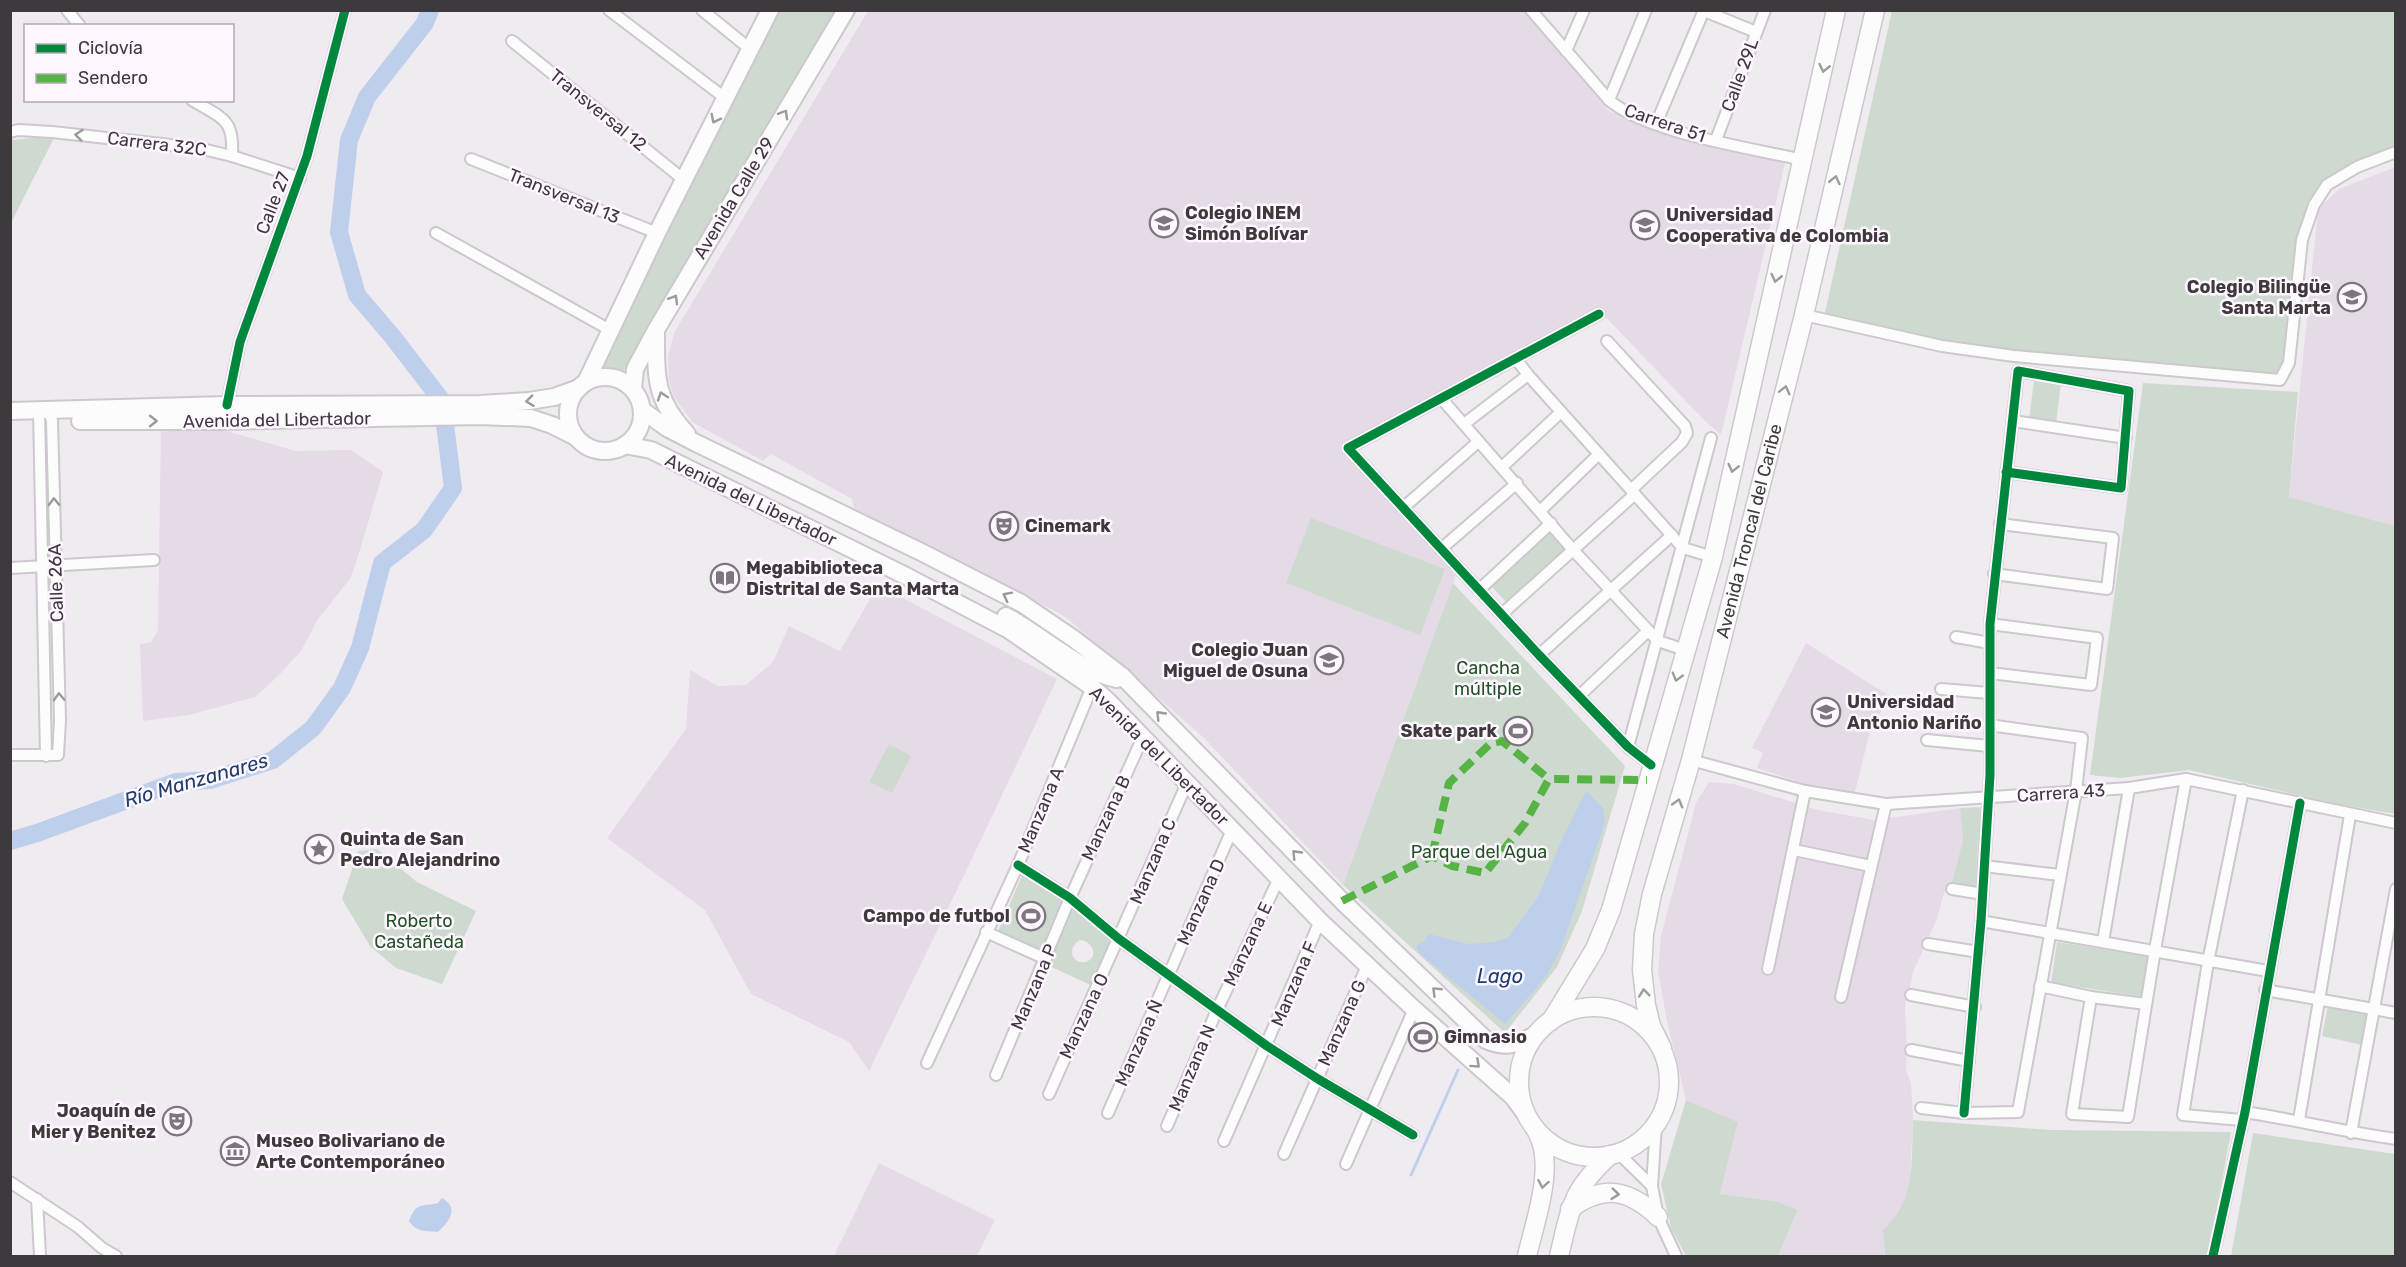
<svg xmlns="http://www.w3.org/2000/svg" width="2406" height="1267" viewBox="0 0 2406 1267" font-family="Rubik,sans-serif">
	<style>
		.built { fill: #e5dbe6 }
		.green { fill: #cedacf; fill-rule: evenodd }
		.water { fill: #becfeb }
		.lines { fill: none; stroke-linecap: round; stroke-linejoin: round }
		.stream { stroke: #becfeb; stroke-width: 3 }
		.river { stroke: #becfeb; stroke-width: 18 }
		.minor-casing { stroke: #ccc8cd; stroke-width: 14 }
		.secondary-casing { stroke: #ccc8cd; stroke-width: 20 }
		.trunk-casing { stroke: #ccc8cd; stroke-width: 21 }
		.minor { stroke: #fdfcfd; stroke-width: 10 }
		.secondary { stroke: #fdfcfd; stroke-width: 16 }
		.trunk { stroke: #fdfcfd; stroke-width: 18 }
		.quiet { stroke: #57b346; stroke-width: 8; stroke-dasharray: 15 8; stroke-linecap: butt }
		.cycleway-casing { stroke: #fef7ff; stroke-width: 13 }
		.cycleway { stroke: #00873e; stroke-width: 9 }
		.oneway { stroke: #9d9a9d }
		.labels { text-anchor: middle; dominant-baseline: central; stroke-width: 5; stroke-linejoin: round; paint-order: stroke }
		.street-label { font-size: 18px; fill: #3d393d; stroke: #fef7ff }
		.poi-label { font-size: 18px; font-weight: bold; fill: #3d393d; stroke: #fef7ff; text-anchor: start }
		.park-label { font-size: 18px; fill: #225225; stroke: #fef7ff }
		.water-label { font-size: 20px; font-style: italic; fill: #1d3d6c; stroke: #fef7ff }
	</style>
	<rect width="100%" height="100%" fill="#f0ebf1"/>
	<g class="built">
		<path d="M868,11H1526L1610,112L1786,159L1721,435L1704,420L1598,309L1341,447L1456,575L1343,885L1204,738L1068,619L1057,612L854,508L852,499L771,454L763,461L692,422L673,395L669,380L668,356L674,333Z"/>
		<path d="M2395,167V526L2289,497L2318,209L2339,189Z"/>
		<path d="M161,426L216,428L296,451L351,450L383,472L357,560L350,579L318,619L301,651L278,676L255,697L189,715L143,721L140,644L151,642L158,630Z"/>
		<path d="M878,585L1057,679L968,867L869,1071L849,1042L751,994L705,910L607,838L686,729L690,670L718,686L746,685L773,662L789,626L840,651Z"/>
		<path d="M1806,643L1891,697L1871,727L1855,792L1820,789L1757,768L1763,753L1752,748Z"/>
		<path d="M1709,782L1734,784L1818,810L1874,820L1960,808L1963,840L1951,885L1944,893L1937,919L1913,972L1910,988L1907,993L1905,1007L1907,1048L1906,1070L1911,1083L1913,1120L1909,1194L1896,1219L1883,1230L1885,1256H1778L1798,1210L1775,1201L1720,1194L1738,1122L1686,1100L1667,1021L1658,971L1661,936L1696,803Z"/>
		<path d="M879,1163L995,1220L977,1256H834Z"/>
	</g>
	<g class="green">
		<path d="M778,11H836L718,216L622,374L592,370Z"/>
		<path d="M1892,11H2395V147L2365,157L2344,168L2323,185L2298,239L2290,333L2282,368L2272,375L2059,356L1917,336L1824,317Z"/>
		<path d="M55,136L11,223V140Z"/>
		<path d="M2034,381L2061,384L2056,423L2029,419Z"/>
		<path d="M2143,383L2298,392L2289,497L2395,526V814L2337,804L2189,770L2120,778L2090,775Z"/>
		<path d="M1311,518L1445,569L1420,635L1286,583Z"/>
		<path d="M1549,530L1567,549L1509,605L1491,586Z"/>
		<path d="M1453,583L1625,766L1582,911L1557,967L1505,1033L1343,885Z"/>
		<path d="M889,744L911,756L892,793L869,782Z"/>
		<path d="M1982,807L1977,889L1951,885L1963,840L1960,808Z"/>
		<path d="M377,849L417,882L476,911L442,984L396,968L370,946L342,899L358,851Z"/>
		<path d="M1023,873L1066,899L1041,954L997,934Z"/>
		<path d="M1073,907L1115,942L1093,986L1047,965ZM1080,940C1094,941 1099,959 1085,962C1070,964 1068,946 1080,940Z"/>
		<path d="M2057,942L2151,957L2145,997L2051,983Z"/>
		<path d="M2328,1006L2369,1014L2362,1045L2322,1036Z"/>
		<path d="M1686,1100L1738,1122L1720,1194L1775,1201L1798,1210L1778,1256H1686L1671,1228L1661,1184Z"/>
		<path d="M1913,1120L2052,1130L2231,1132L2208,1256H1885L1883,1230C1916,1201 1911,1162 1913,1120Z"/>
		<path d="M2253,1133L2395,1154V1256H2231Z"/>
	</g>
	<g class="water">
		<path d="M1586,791L1603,808L1605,823L1560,951L1545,978L1505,1024L1419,953L1416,946L1424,941L1429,934L1468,944L1495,942L1508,938L1539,895L1562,839Z"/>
		<path d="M442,1198C460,1208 449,1222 438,1232C426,1231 416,1232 409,1221C416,1202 421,1207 438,1203Z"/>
	</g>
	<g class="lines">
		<path class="stream" d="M1411,1175L1458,1070"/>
		<path class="river" d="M10,841L37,833L176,782L210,780L273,760L313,728L342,688L360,648L382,563L424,530L453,488L442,401L392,336L357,295L339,232L349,140L367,97L425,23L430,10"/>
		<g class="minor-casing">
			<g id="minor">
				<path d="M67,10L80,26"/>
				<path d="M609,10L725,98"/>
				<path d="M702,10L750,49"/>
				<path d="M1531,10L1609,100C1647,133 1751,148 1803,160"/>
				<path d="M1702,10L1756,32"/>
				<path d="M512,41L684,180"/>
				<path d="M1566,51L1584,10"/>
				<path d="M192,100C223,119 234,118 232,156"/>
				<path d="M1609,100L1646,10"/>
				<path d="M1656,124L1704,10"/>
				<path d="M10,132L18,130L52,132L198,148L232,156L300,178"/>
				<path d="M1716,140L1765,10"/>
				<path d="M471,159L657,233"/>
				<path d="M436,233L610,330"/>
				<path d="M1599,314L1348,448L1539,655L1628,747L1651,765"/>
				<path d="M1804,315L1942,346L2014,356L2280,380L2289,363L2302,240L2314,205L2327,185L2357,167L2396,152"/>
				<path d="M1607,341L1685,426L1687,433L1682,442L1631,490"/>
				<path d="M1515,358L1529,376L1683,548L1713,557"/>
				<path d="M1441,398L1574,551L1658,641L1685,650"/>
				<path d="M227,405L240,342L307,156L345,10"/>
				<path d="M39,411L46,756"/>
				<path d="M2013,421L2126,438"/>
				<path d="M1464,424L1528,375"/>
				<path d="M1502,467L1561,412"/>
				<path d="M1404,507L1478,442"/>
				<path d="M1541,510L1599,454"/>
				<path d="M1441,549L1517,483"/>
				<path d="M10,568L154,560"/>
				<path d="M1994,574L2107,589L2113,538L2000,524"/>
				<path d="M1480,589L1551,523"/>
				<path d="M1502,614L1635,494"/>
				<path d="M1956,637L1990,643"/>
				<path d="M1539,655L1672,535"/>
				<path d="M1990,673L2091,685L2097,638L1990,624"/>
				<path d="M1941,689L1989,693"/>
				<path d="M1579,696L1648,631"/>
				<path d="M1927,740L1989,746"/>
				<path d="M1628,747L1711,438"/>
				<path d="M10,755H58L60,720L52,421L49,411"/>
				<path d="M1691,760L1805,791L1886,804L2129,788L2186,779L2396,823"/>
				<path d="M1794,850L1871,866"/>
				<path d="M1018,865L1070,898L1119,939L1267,1046L1318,1079L1413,1135"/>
				<path d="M1984,866L2060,875"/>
				<path d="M1952,889L1983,894"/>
				<path d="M1981,921L2268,971"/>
				<path d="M986,932L1046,959"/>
				<path d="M2103,942L2129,788"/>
				<path d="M1928,944L1979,952"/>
				<path d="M1768,969L1805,791"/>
				<path d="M2040,986L2091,997L2146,1004"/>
				<path d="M2265,990L2396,1013"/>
				<path d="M1911,995L1975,1007"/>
				<path d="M1841,997L1886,804"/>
				<path d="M2091,997L2072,1114L2128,1117L2155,950L2186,779"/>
				<path d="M1911,1050L1969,1061"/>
				<path d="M927,1063L1018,865L1092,687"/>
				<path d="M996,1075L1070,898L1143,737"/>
				<path d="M1049,1094L1187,783"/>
				<path d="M1921,1108L1964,1113L2018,1112L2076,791L2082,738L1989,725"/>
				<path d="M2245,1112C2296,1120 2345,1132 2396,1139"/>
				<path d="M1108,1113L1232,830"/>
				<path d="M1964,1113L1981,921L1990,775V624L2018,371L2129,391L2121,488L2006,472"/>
				<path d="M2242,1120L2183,1115L2208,962L2243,790"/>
				<path d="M2299,1120L2350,815"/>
				<path d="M1656,1125L1652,1186L1658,1217L1676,1256"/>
				<path d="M1167,1126L1217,1010L1279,878"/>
				<path d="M2351,1133L2396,889"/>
				<path d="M1224,1141L1320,921"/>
				<path d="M1618,1153L1652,1186"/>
				<path d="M1284,1154L1367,966"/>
				<path d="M1346,1164L1414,1009"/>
				<path d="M10,1182L78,1227L102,1248L116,1256"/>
				<path d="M37,1199L40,1256"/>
				<path d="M2213,1256L2245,1112L2300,803"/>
			</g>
		</g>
		<g class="secondary-casing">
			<g id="secondary">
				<path d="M656,334C656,378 655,400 687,434"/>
				<circle cx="605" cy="414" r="37"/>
				<path d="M586,382L657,233L770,10"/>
				<path d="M633,389L635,369L656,330L846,10"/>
				<path d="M642,410L667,428L696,443L921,552L1021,603L1074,639L1122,676L1342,901L1486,1040C1507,1049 1515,1044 1534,1036"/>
				<path d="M10,411L227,405L480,404L529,401L554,397L579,388"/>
				<path d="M80,421H219L480,416L531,418L552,425L576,437"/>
				<path d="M625,445L651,450L908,577L1009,630L1092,687L1107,700L1320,921L1414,1009L1513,1097L1527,1116"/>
				<path d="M1006,616C1037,632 1086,675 1117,679L1122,676"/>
			</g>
		</g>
		<g class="trunk-casing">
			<g id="trunk">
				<circle cx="1594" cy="1082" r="75"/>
				<path d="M1551,1021L1595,949L1611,910L1713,557L1836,10"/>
				<path id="s1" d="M1662,1048L1651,1026L1646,1005L1642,970L1644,934L1652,894L1691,760L1804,315L1875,10"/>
				<path d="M1570,1209C1603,1184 1629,1189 1658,1217"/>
				<path d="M1527,1256C1535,1221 1556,1165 1537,1132"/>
				<path d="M1559,1256C1571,1207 1571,1191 1610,1155"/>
			</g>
		</g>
		<use href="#minor" class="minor"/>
		<use href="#secondary" class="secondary"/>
		<use href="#trunk" class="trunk"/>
		<g class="quiet">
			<path d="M1432,856L1449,783L1491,743L1502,741L1549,779"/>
			<path d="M1342,901L1432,856L1452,866L1485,873L1525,823L1549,779L1647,780"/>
		</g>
		<g class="cycleway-casing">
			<g id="cycleway">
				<path d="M1599,314L1348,448L1539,655L1628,747L1651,765"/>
				<path d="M227,405L240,342L307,156L345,10"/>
				<path d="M1018,865L1070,898L1119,939L1267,1046L1318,1079L1413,1135"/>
				<path d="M1964,1113L1981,921L1990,775V624L2018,371L2129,391L2121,488L2006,472"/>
				<path d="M2213,1256L2245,1112L2300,803"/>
			</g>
		</g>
		<use href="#cycleway" class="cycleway"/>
	</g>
	<defs><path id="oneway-chevron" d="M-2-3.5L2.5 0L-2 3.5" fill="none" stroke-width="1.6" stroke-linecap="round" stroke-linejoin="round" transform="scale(1.5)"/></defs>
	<g class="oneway">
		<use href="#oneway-chevron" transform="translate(1824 68) rotate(103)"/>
		<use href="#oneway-chevron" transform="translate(784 114) rotate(-60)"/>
		<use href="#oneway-chevron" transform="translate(715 119) rotate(117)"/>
		<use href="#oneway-chevron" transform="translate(79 135) rotate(-174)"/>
		<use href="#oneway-chevron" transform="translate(1835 180) rotate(-77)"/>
		<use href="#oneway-chevron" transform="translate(1776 278) rotate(103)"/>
		<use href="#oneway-chevron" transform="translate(674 299) rotate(-59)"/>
		<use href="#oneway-chevron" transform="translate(1785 390) rotate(-76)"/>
		<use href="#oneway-chevron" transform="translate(662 396) rotate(-108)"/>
		<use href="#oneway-chevron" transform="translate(530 401) rotate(173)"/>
		<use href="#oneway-chevron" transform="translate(153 421)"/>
		<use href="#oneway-chevron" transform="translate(1733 468) rotate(103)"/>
		<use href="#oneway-chevron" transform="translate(54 502) rotate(-91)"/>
		<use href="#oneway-chevron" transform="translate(1007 596) rotate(-153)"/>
		<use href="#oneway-chevron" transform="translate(1677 677) rotate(106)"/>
		<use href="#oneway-chevron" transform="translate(59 697) rotate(-92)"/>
		<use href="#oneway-chevron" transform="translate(1160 715) rotate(-134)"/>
		<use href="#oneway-chevron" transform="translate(1678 803) rotate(-74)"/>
		<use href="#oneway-chevron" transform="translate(1296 854) rotate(-134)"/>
		<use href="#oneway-chevron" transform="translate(1436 991) rotate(-136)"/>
		<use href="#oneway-chevron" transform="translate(1644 993) rotate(-96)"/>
		<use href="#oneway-chevron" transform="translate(1476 1064) rotate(42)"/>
		<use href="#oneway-chevron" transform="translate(1543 1184) rotate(100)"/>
		<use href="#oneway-chevron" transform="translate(1615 1194) rotate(6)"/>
	</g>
	<defs>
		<g id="school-ring" transform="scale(1.5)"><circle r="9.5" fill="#fef7ff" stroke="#7c777c" stroke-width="1.5"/><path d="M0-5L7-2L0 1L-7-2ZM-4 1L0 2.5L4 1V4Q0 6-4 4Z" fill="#7c777c"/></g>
		<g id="university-ring" transform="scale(1.5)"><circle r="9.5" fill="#fef7ff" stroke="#7c777c" stroke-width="1.5"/><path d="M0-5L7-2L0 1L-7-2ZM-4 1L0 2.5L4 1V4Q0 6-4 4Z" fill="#7c777c"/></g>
		<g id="theatre-ring" transform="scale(1.5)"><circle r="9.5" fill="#fef7ff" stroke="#7c777c" stroke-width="1.5"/><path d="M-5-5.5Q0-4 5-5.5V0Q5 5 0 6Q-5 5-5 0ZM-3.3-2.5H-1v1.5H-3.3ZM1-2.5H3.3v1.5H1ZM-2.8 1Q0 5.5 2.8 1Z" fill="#7c777c"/></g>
		<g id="library-ring" transform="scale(1.5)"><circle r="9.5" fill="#fef7ff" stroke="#7c777c" stroke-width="1.5"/><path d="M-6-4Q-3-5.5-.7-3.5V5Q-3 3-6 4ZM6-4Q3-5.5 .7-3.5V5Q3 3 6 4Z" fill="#7c777c"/></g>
		<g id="stadium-ring" transform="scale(1.5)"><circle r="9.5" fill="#fef7ff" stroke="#7c777c" stroke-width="1.5"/><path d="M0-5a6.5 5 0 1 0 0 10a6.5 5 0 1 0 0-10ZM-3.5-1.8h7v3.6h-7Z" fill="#7c777c"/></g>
		<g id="sight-ring" transform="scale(1.5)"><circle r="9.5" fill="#fef7ff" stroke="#7c777c" stroke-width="1.5"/><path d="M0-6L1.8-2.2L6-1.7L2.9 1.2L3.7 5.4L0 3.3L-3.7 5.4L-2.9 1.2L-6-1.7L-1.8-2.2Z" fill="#7c777c"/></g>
		<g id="museum-ring" transform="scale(1.5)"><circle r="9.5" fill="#fef7ff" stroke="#7c777c" stroke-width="1.5"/><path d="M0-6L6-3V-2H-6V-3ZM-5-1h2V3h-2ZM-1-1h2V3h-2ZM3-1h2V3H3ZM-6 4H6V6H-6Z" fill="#7c777c"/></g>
	</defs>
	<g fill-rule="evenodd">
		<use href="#school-ring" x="1164" y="223"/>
		<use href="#university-ring" x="1645" y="225"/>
		<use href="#school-ring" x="2352" y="297"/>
		<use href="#theatre-ring" x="1004" y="526"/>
		<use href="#library-ring" x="725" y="578"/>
		<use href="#school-ring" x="1329" y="660"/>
		<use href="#university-ring" x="1826" y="712"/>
		<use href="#stadium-ring" x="1518" y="731"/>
		<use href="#sight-ring" x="319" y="849"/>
		<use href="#stadium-ring" x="1031" y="916"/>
		<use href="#stadium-ring" x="1423" y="1037"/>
		<use href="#theatre-ring" x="177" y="1121"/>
		<use href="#museum-ring" x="235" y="1151"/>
	</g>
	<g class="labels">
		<g class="street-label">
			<text transform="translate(1740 75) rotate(-70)">Calle 29L</text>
			<text transform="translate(598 110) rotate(39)">Transversal 12</text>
			<text transform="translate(1665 123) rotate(19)">Carrera 51</text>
			<text transform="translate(157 144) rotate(7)">Carrera 32C</text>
			<text transform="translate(564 196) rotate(22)">Transversal 13</text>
			<text transform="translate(734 198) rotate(-59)">Avenida Calle 29</text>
			<text transform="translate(273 203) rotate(-69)">Calle 27</text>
			<text transform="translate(277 420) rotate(-1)">Avenida del Libertador</text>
			<text transform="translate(751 500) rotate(26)">Avenida del Libertador</text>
			<text stroke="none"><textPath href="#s1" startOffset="534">Avenida Troncal del Caribe</textPath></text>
			<text transform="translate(56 583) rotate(-92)">Calle 26A</text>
			<text transform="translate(1159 756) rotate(45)">Avenida del Libertador</text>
			<text transform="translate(2061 793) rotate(-4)">Carrera 43</text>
			<text transform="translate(1041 810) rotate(-67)">Manzana A</text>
			<text transform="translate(1106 818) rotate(-65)">Manzana B</text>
			<text transform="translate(1153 861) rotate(-67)">Manzana C</text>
			<text transform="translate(1201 902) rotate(-66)">Manzana D</text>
			<text transform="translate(1248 944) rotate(-65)">Manzana E</text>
			<text transform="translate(1294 984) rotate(-67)">Manzana F</text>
			<text transform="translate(1034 987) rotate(-67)">Manzana P</text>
			<text transform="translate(1084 1016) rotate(-65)">Manzana O</text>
			<text transform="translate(1342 1023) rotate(-66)">Manzana G</text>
			<text transform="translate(1139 1043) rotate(-66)">Manzana Ñ</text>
			<text transform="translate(1192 1068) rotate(-67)">Manzana N</text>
		</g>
		<g class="poi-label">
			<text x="1185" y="213">Colegio INEM<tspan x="1185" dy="21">Simón Bolívar</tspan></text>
			<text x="1666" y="215">Universidad<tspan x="1666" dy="21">Cooperativa de Colombia</tspan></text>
			<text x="2331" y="287" text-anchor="end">Colegio Bilingüe<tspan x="2331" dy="21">Santa Marta</tspan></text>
			<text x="1025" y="526">Cinemark</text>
			<text x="746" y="568">Megabiblioteca<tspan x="746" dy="21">Distrital de Santa Marta</tspan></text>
			<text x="1308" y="650" text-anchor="end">Colegio Juan<tspan x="1308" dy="21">Miguel de Osuna</tspan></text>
			<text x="1847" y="702">Universidad<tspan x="1847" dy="21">Antonio Nariño</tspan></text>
			<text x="1497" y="731" text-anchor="end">Skate park</text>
			<text x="340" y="839">Quinta de San<tspan x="340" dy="21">Pedro Alejandrino</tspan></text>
			<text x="1010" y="916" text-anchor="end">Campo de futbol</text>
			<text x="1444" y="1037">Gimnasio</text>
			<text x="156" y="1111" text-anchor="end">Joaquín de<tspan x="156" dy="21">Mier y Benitez</tspan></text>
			<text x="256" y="1141">Museo Bolivariano de<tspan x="256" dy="21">Arte Contemporáneo</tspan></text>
		</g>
		<g class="park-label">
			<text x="1488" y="668">Cancha<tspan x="1488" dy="21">múltiple</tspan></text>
			<text x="1479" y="852">Parque del Agua</text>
			<text x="419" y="921">Roberto<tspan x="419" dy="21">Castañeda</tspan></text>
		</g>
		<g class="water-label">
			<text transform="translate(196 780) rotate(-16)">Río Manzanares</text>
			<text x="1500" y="976">Lago</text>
		</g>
	</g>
	<rect width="2406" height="1267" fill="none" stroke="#3d393d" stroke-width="24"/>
	<rect x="24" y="24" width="210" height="78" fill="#fef7ff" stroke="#b1abb1" stroke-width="1.5"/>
	<rect x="36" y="44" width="30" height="9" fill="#00873e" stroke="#b1abb1" stroke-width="1.5"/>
	<text x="78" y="54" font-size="18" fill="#3d393d">Ciclovía</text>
	<rect x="36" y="74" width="30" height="9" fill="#57b346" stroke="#b1abb1" stroke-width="1.5"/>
	<text x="78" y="84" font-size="18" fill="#3d393d">Sendero</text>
</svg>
